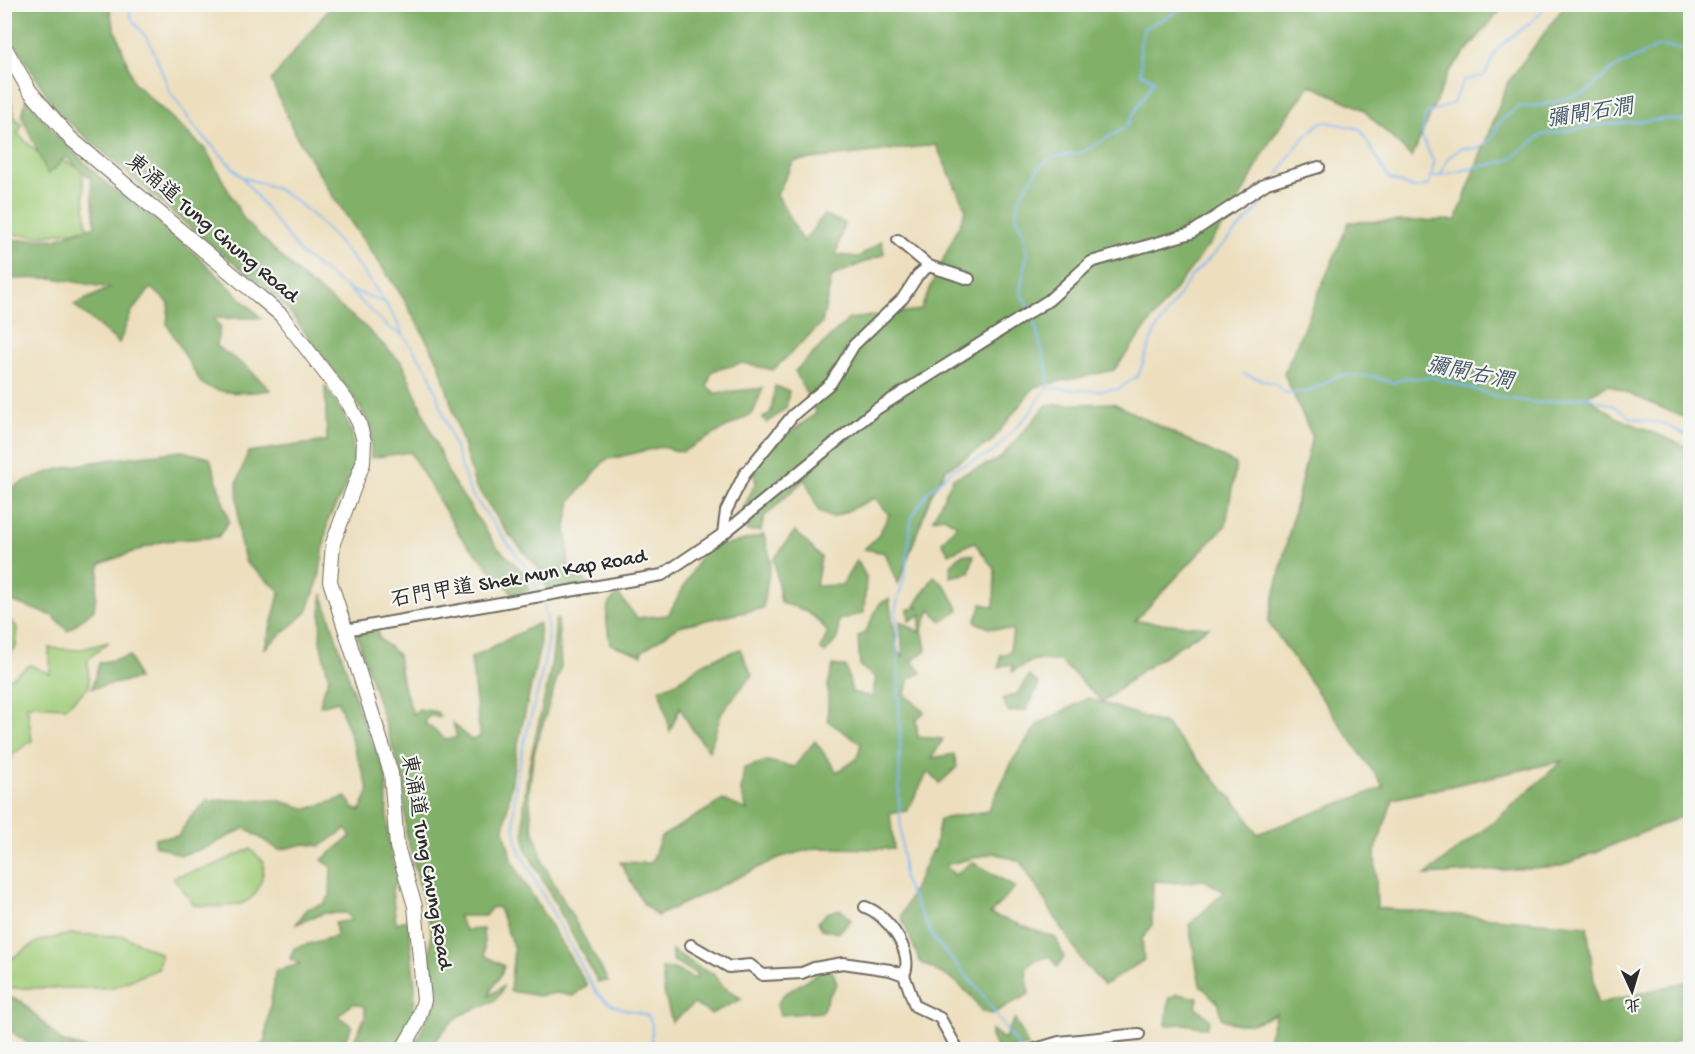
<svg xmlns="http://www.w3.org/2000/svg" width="1695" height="1054" viewBox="0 0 1695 1054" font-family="'Gochi Hand','LXGW WenKai TC',sans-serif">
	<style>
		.green { fill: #a2cd79; stroke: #667c52; stroke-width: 1.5 }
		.forest { fill: #81b069; stroke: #566e4a; stroke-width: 1.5 }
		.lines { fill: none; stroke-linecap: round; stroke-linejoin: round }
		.stream { stroke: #82bbf3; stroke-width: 2 }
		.minor-casing { stroke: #6f6a5e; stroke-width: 14 }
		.major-casing { stroke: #6f6a5e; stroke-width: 16 }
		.minor { stroke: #fff; stroke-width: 10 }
		.major { stroke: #fff; stroke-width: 14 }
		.labels { text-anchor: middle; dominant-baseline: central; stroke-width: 4.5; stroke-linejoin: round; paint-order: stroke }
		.street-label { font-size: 21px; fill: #2b2b2b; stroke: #f6f6f2 }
		.water-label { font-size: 22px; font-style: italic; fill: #455667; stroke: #f6f6f2 }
	</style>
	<rect width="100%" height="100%" fill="#f6f6f2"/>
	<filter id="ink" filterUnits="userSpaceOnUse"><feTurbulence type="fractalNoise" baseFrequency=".0167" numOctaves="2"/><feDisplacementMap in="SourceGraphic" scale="12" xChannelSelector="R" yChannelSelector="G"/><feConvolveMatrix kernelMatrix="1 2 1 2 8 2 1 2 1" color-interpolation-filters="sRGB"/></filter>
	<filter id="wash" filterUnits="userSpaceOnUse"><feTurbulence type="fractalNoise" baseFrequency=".008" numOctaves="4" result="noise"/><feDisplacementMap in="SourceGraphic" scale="24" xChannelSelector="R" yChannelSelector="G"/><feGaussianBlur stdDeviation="1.35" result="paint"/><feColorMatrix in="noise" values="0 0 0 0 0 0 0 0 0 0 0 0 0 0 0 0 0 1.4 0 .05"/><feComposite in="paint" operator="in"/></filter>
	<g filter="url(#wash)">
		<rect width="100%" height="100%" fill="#eddfbd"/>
		<g class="green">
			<path d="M12,103L15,118L22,124L18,134L37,152L46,153L82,169L87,229L39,236L5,234V104Z"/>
			<path d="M4,614L17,627L16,647L5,660Z"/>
			<path d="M109,642L88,659L89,687L66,707L27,705L32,741L14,753L5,773V682L30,665L50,674L49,648L78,650Z"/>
			<path d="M250,849L264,862C262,911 233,908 194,905L173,877L213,866Z"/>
			<path d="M70,934L124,936L161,954L158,969L111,988H5L9,960L39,941Z"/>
		</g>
		<g class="forest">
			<path d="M4,5H109L112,20L134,83L206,150L245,221L303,278L361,323L403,364L450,477L496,546L525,574L529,590L513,594L461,537L410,452L371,458V426L351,393L292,315L274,295L187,225L57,112L15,43L5,19Z"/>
			<path d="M332,5H1505L1448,73L1412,157L1361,108L1310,85L1272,138L1230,217L1114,370L1034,387L991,442L946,469L931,495L898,585L885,553L864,549L878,536L889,515L875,498L832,518L819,512L805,479L764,517L761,531H747L742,511L756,482L753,471L768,450L816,413L795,371L849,319L920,310L966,210L936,145L794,161L777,194L803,242L824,215L844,223L836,255L859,257L882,241L884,254L832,276L822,323L773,370L742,363L712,371L707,386L715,393L763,388L753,413L682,452L661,447L605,460L571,501L566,526L569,568L590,584L548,591L538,568L507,532L475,485L439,363L402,296L332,195L294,132L271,80Z"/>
			<path d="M1565,5H1690V420L1609,385L1586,396L1618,418L1690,448V813L1562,866L1425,875L1496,820L1562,761L1393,799L1375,852L1377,908L1587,926L1597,1004L1690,981V1031L1662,1050L1265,1049L1276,1013C1258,1024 1240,1029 1221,1018L1219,1004L1200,985L1189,925L1224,892L1205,880L1181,883L1153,881L1152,926L1142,939L1144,960L1104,985L1085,965L1020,861L994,853L945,865L955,875L972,862L1015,887L990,914L1056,938L1064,958L1057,967L1050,956L1032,962L1026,969L1029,994L992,1014L982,1012L973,998L955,981L920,962L901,916L932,850L934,852L940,819L988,811L1013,760L1038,724L1088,698L1165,724L1243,811L1257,834L1384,787L1268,622L1312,436L1284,374L1349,222L1456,220L1508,82Z"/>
			<path d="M26,98L59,138L108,185L176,235L261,318H214L220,327L216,346L247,367L270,390C249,393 219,396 201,383L167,324L169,303L151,288L132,311L119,343L74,305L110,288L53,278L5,279L4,240L55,239L95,226L91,179L66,157L48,175L22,116Z"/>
			<path d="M325,386L343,413L352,433L354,470L328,520L319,578L307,612L265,648L280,591L246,563L239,538L237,483L248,452L327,441Z"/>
			<path d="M775,386L789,391L786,408L767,423L763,418L771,412Z"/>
			<path d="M1113,403L1236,464L1226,525L1135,621L1209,627L1144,669L1103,702L1060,661L1034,660L1012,672L1013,665H1003L999,668L1000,655L1010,652L1013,630L989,628L975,622L982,604L994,607L995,570L974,542L949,554L942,542L957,525L944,517L933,519L953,478L998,460L1047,405Z"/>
			<path d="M182,451L210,458L229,521L218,537L163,541L100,564L94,609L68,631L53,616L5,599V492C55,460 124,459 182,451Z"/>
			<path d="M795,531L821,557L816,586L842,585L857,560L866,577L864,613L838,620V638L825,653L820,649L828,633C816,614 802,608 781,603L774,559Z"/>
			<path d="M764,535L771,561L763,608L679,626L641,652L642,655L610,644C608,627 600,603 619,595L637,618L668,615L710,540L725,545Z"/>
			<path d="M962,554L974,555L969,573L950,577L951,565Z"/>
			<path d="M934,576L946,587L959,610L942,621L930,610L922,629L926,650L912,661L921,673L909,679L905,694L924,712L916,720L918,737L943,739L932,758L954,754L957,767L940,783L928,772L907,811L890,813L894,849L816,848L781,857L657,916L643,903L620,862L651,863L661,837L723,800L747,810L741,792L744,768L767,761L794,767L815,741L837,772L857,759L861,744L828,721V685L833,665L846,667L852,692L872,697L876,678L860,666L858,636L865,633L880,603L889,599L898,652L903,657L900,621L919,632L921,614L909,621L908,609L919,608L915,606Z"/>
			<path d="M322,593L360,713L386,775L388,835L393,863L400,874L392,890L396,923L407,920L409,927L415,986L414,1017L400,1049H350L365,1017V1007L353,1003L338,1016L352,1026C344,1046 340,1049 318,1049L312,1041L300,1042L291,1049H257L266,1040C266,1016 274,995 275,971L300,964L290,959L294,948L337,936L335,923L352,920L346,913H324L296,924L307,909L324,904L330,896L331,867L322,860L351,836L346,829L321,846L305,844L279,850L245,828L205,848L181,855L154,845L155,838L178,836L189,819L208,800H277L308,809L346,797L353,808L360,811L369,790L338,701L320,706L322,695L329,678L320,642Z"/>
			<path d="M555,619H558L561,666L534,753L529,791L532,825L544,865L608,981L598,982L526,849C514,765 556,698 555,619Z"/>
			<path d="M539,623L540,646L517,748L504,830L510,854L519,874L587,985L573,996L557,993L539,996L510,991L514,949L499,908L492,907L485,916H458L465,930L483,929L485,956L504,966C501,979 492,984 489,996L503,986C501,1006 473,1006 458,1017C447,1024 437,1039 429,1049H414L427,1017L439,999L430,960L431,929L406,834L404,783L356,632L377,628L379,638L398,655L402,682L413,714L419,709L437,712L440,717L429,716L425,723L447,740L457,737L453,723L471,740L480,737L471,658Z"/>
			<path d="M740,649L752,675L722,712L709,751L690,726L680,707L670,731L660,689L679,681L705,662Z"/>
			<path d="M130,656L138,679L92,688L99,663Z"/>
			<path d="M1029,676L1039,684L1027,710L1009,712L1002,699L1017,694Z"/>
			<path d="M840,909L851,920L838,933L822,929L818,922L827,913Z"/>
			<path d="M672,950L701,969L713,973L722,986L742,999L711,1014L694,1004L672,1022L664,992L662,968L674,969L695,979L697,974L672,960Z"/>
			<path d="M824,969L833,972L837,984L828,997L822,1012L780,1015L777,1005L783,995Z"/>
			<path d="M1178,994L1198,998L1196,1007L1210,1020L1207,1028L1184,1024L1166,1025L1169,998Z"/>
			<path d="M4,996L21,1001L61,1041L86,1049H36L5,1027Z"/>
			<path d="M1015,1018L1028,1046L998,1049L991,1037V1029L1004,1039Z"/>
		</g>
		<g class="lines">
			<g class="stream">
				<path d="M129,4L131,18L150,42L170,92L197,130L242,177L301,254L348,289L387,326L404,336L429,372L470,492L530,573L539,592"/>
				<path d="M1279,174C1291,152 1303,136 1323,121L1360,129L1389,179L1414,188L1429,185L1434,163L1422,137L1426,114L1453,103L1464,80L1484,76C1488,68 1492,58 1497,50C1511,33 1538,23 1546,4"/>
				<path d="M1441,174L1448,158L1461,148L1478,149L1492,138L1500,121L1519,107L1544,105L1587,92L1611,70L1659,46L1684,49L1690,44"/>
				<path d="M242,177C253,181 266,184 277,189C321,212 383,292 404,336"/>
				<path d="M1432,177L1507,161L1542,135L1599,125L1668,119L1690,122"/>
				<path d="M350,290L387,303"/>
				<path d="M1030,310L1020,292L1027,252L1024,234L1016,217L1018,200L1039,167L1054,157L1083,152L1126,127L1154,80L1141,73L1140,45L1144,28L1175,13L1184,4"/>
				<path d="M1244,374L1275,384L1286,393L1308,392L1340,375L1372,376L1393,383C1413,373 1414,382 1432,377L1503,398L1540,403L1586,396L1614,406L1632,418L1665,424L1690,437"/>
				<path d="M1047,388L1095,391L1119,389L1138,376L1154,333L1191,277L1257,210L1272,187"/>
				<path d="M542,600C553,630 546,657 539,686C526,737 504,798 519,850L595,991C613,1011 625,1007 648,1016L652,1024L651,1050"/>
				<path d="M1020,1050L983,995L934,939L904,881L899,797L900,738L896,606L905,575L912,517L928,492L953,469L992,453L1029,414L1047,388L1048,373L1032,315"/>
			</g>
		</g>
	</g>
	<g filter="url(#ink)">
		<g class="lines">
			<g class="minor-casing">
				<g id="minor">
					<path d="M929,266L969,279"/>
					<path d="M723,534L726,511L744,475L793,415L831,383L854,345L903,298L918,275L929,266L898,240"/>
					<path d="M345,630L662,575L723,534L875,410L1049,300L1091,262L1191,233L1267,183L1319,167"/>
					<path d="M865,907C887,914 915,953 904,975L915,1006L940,1018L958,1050"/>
					<path d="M691,945L729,967L750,965L763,975L802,973L814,968L843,963L890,970L904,975"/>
					<path d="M1032,1050L1059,1042L1139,1034"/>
				</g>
			</g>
			<g class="major-casing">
				<path id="major" d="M4,46L29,90L70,138L281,315L349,404L359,423L364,441L363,463L333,543L330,581L391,773L397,847L415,906L424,1000L417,1024L402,1050"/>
			</g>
			<use href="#minor" class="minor"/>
			<use href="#major" class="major"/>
		</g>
	</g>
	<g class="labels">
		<g class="street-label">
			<text transform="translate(211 230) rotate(40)">東涌道 Tung Chung Road</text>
			<text transform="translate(519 580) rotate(-10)">石門甲道 Shek Mun Kap Road</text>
			<text transform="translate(425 862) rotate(80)">東涌道 Tung Chung Road</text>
		</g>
		<g class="water-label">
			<text transform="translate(1590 115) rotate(-9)">彌閘石澗</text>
			<text transform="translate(1469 375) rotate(12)">彌閘右澗</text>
		</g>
	</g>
	<rect width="1695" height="1054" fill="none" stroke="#f6f6f2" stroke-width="24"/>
	<g transform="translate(1632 991) rotate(176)" stroke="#f6f6f2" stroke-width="4.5" paint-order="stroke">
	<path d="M0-4.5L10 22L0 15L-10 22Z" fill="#2b2b2b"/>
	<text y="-9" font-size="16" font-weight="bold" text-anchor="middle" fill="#2b2b2b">北</text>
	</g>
</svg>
